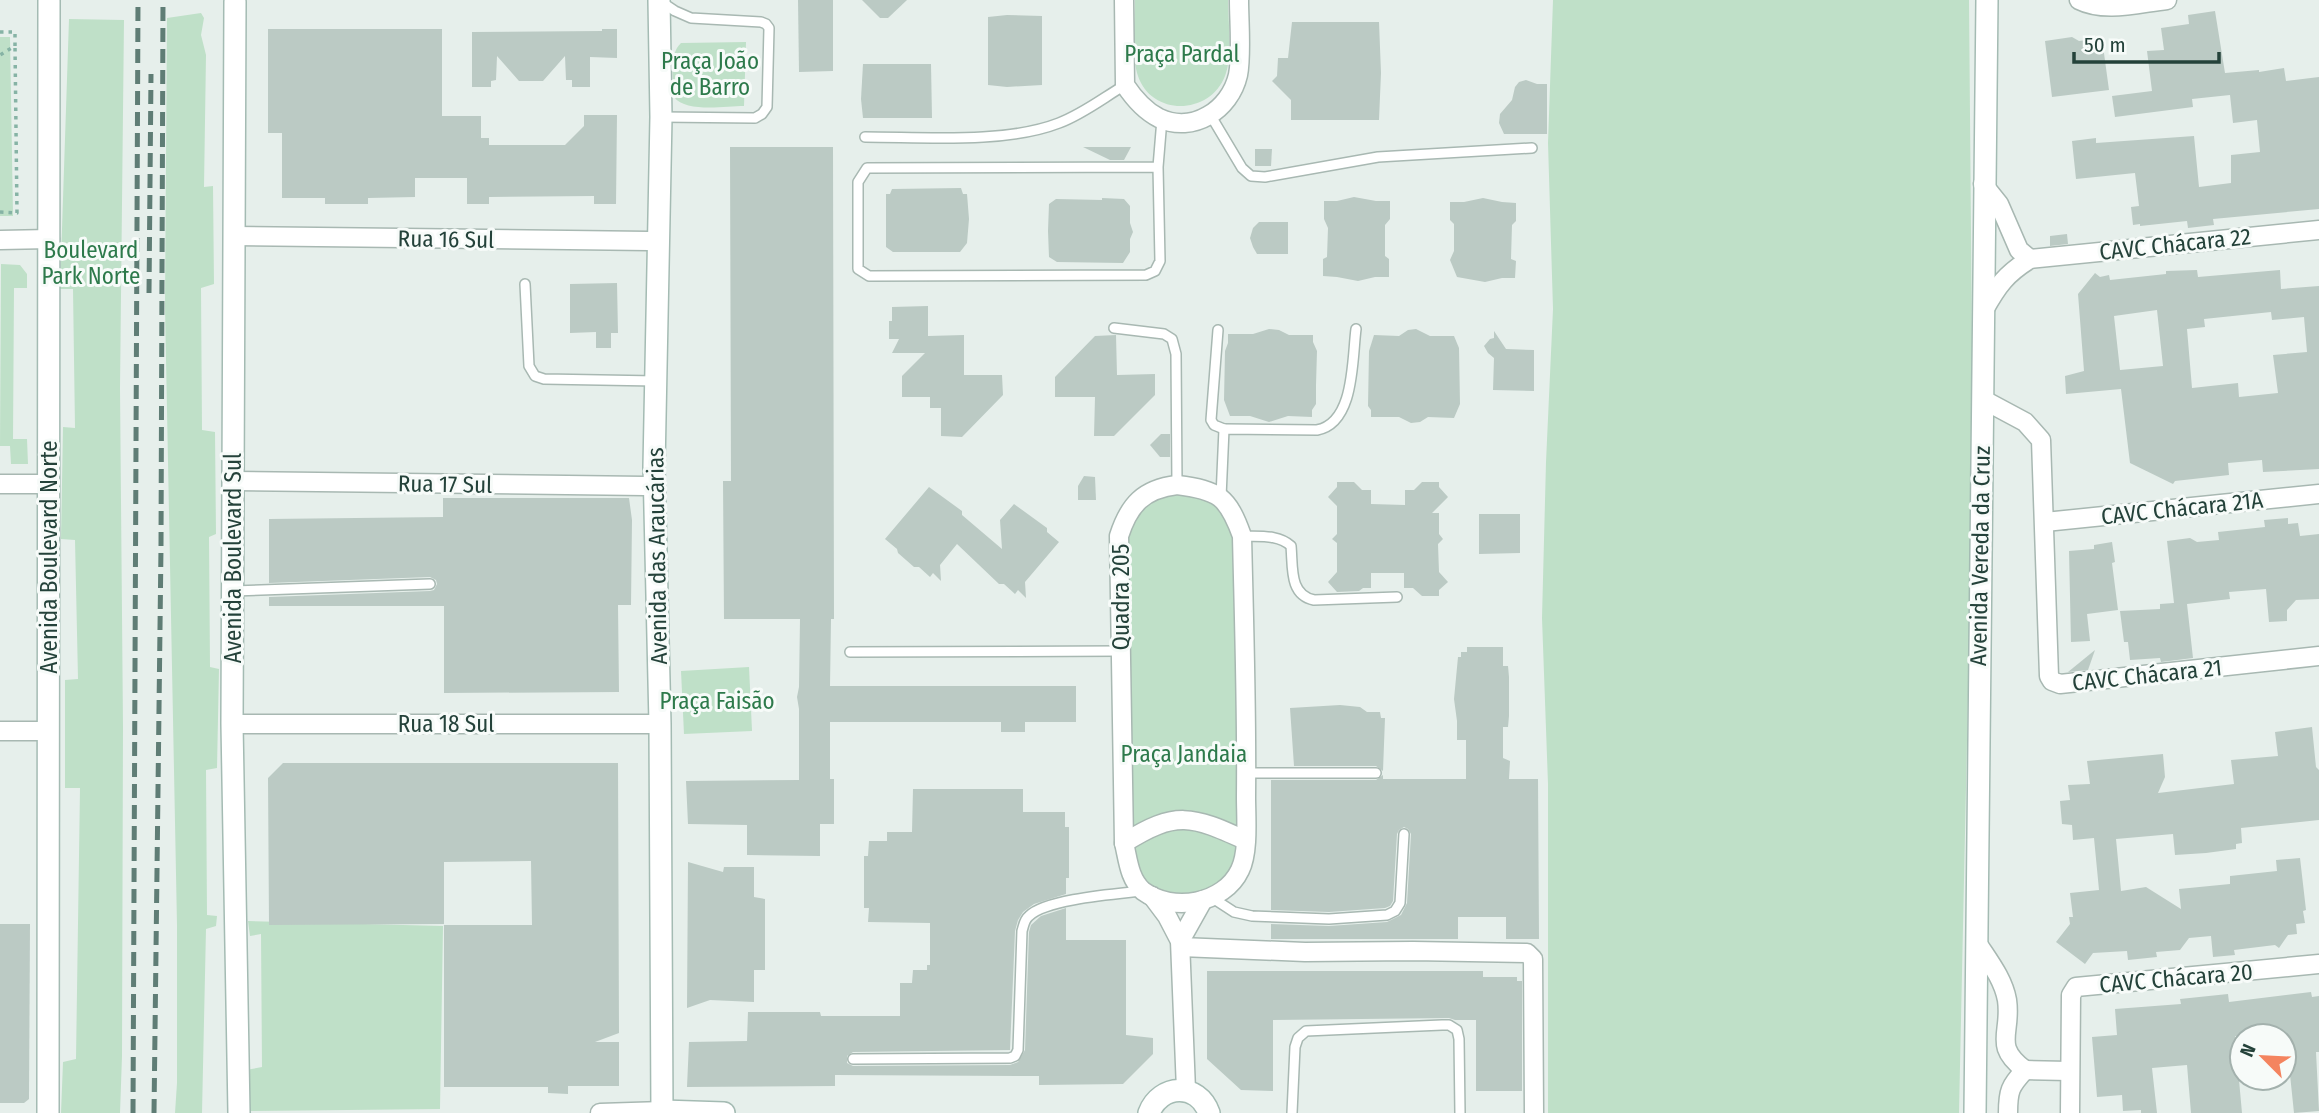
<svg xmlns="http://www.w3.org/2000/svg" width="2319" height="1113" viewBox="0 0 2319 1113" font-family="'Fira Sans Condensed',sans-serif">
	<style>
		.green { fill: #bfe0c8 }
		.building { fill: #bbcac4; fill-rule: evenodd }
		.lines { fill: none; stroke-linecap: round; stroke-linejoin: round }
		.lane-casing { stroke: #a8b8b2; stroke-width: 12 }
		.street-casing { stroke: #a8b8b2; stroke-width: 21 }
		.secondary-casing { stroke: #a4bbb3; stroke-width: 24 }
		.path { stroke: #86b3a5; stroke-width: 3.5; stroke-dasharray: 3.5 5; stroke-linecap: butt }
		.lane { stroke: #fff; stroke-width: 9 }
		.street { stroke: #fff; stroke-width: 18 }
		.secondary { stroke: #fff; stroke-width: 21 }
		.rail { stroke: #5f7d75; stroke-width: 5; stroke-dasharray: 14 7; stroke-linecap: butt }
		.labels { text-anchor: middle; dominant-baseline: central; stroke-width: 6; stroke-linejoin: round; paint-order: stroke }
		.park-label { font-size: 23px; fill: #2d7a4b; stroke: #f7fbf9 }
		.street-label { font-size: 23px; fill: #24423a; stroke: #f7fbf9 }
	</style>
	<rect width="100%" height="100%" fill="#e6efeb"/>
	<g class="green">
		<path d="M1135,0H1228C1228,21 1233,57 1225,76C1210,115 1152,117 1138,76C1132,59 1135,20 1135,0Z"/>
		<path d="M1553,0H1969L1973,461L1959,1113H1548V784L1542,618L1546,462L1553,309L1548,143Z"/>
		<path d="M201,13L204,18L201,35L206,55L204,187L213,186L214,284L201,288L202,430L215,432L216,534L209,537L210,667L219,669L217,768L206,770L207,915L217,916L216,926L206,929L202,1113H175L177,1083V925L165,307L167,18Z"/>
		<path d="M69,19L124,20L120,388L123,727L122,1056L120,1113H61L63,1062L76,1059L80,788H65V680L78,679L75,540L61,539L63,427L75,428L73,289H60Z"/>
		<path d="M0,37H10L13,216H0Z"/>
		<path d="M746,42L744,106C725,106 686,113 674,97C674,81 668,55 681,43Z"/>
		<path d="M1,264L20,265L27,274V288H14L13,439H27L28,464H11L10,446H0Z"/>
		<path d="M1177,485L1233,511L1245,840L1229,888L1180,903L1131,875L1125,517Z"/>
		<path d="M749,667L752,731L684,734L681,671Z"/>
		<path d="M248,921L443,926L440,1109L247,1111L246,1070L262,1067L261,934L250,936Z"/>
	</g>
	<g class="building">
		<path d="M798,0H833V71L799,72Z"/>
		<path d="M862,0H907L888,18H880Z"/>
		<path d="M2215,11L2225,73L2259,70V72L2284,68L2286,81L2319,77V209L2213,219L2214,225L2188,228L2187,221L2140,226V224L2133,225L2131,207L2139,206L2135,173L2076,179L2072,141L2096,138V143L2194,136L2199,187L2231,183V155L2260,152L2257,120L2233,123L2230,95L2192,99L2193,107L2115,117L2112,96L2152,91L2147,51L2164,50L2161,28L2189,24L2188,15Z"/>
		<path d="M1007,15L1042,16V85L1007,87L988,85V17Z"/>
		<path d="M1292,22H1379L1381,73L1379,120H1291V100L1272,81L1277,76L1278,58H1288Z"/>
		<path d="M268,29H442V116H481V138H489V145H565L584,126V115H617L616,204H594V196L489,197V204H467V178H415V197L368,198V204H325V198H282V133H268Z"/>
		<path d="M602,29H617V58L590,57V87H572V80H566L565,56L543,81H519L497,56L496,80L491,81V87H472V32L602,31Z"/>
		<path d="M2072,37L2079,41L2094,39L2103,46L2109,90L2052,97L2045,41Z"/>
		<path d="M863,64H931L932,118H863L861,99Z"/>
		<path d="M1526,80L1537,84H1547V134H1504L1499,123L1500,114L1512,100L1515,87L1519,82Z"/>
		<path d="M730,147H833L834,619H831L830,686H1076V722H1025V732H1001V722H830V779H834V824H820V856L747,855V825L688,824L686,781L799,780V709L797,697L799,687L800,619H724L723,481H731Z"/>
		<path d="M1083,147H1131L1124,160H1110Z"/>
		<path d="M1255,149H1272L1271,166H1255Z"/>
		<path d="M961,188L963,194H967L969,219L967,243L960,252H893L886,247V194H890L892,189Z"/>
		<path d="M1354,197L1376,201H1390V219L1385,225V256L1389,259V277H1375L1358,281L1337,277L1323,276V259L1327,257L1328,228L1324,219V201H1337Z"/>
		<path d="M1102,198L1124,199L1130,206V223L1133,232L1130,239V252L1123,263L1057,262L1049,257L1048,231L1049,204L1056,199L1102,200Z"/>
		<path d="M1483,198L1502,202L1516,203V221L1512,225L1511,259L1516,261L1515,278H1502L1485,282L1457,277L1450,260L1454,251V224L1450,220V202H1464Z"/>
		<path d="M1259,222H1288V254H1257L1253,247L1250,238L1253,228Z"/>
		<path d="M2067,234L2068,244L2050,246V236Z"/>
		<path d="M2197,270L2198,277L2280,270L2281,289L2319,286V469L2263,472L2262,460L2228,463L2229,475L2175,481L2173,484L2130,463L2121,389L2066,394L2065,376L2084,371L2078,294L2095,273L2100,277L2109,275L2110,280L2166,274V271ZM2157,310L2163,366L2120,370L2114,316ZM2271,312L2272,320L2304,317L2307,352L2273,355L2278,393L2239,397L2238,383L2192,388L2187,329L2205,327L2204,319Z"/>
		<path d="M617,283L618,333H611V348H596V332L570,333V284Z"/>
		<path d="M928,306V336L964,335V375H1002L1003,395L962,437L941,436V408H930V397H902V376L925,353H892L899,339H889V321H892V307Z"/>
		<path d="M1269,329L1279,330L1289,335H1313V342L1317,351L1316,385V404L1312,410V417L1288,416L1269,422L1250,416H1230L1224,400L1225,351L1228,343V334H1253Z"/>
		<path d="M1416,329L1430,336H1454L1459,348L1460,404L1454,418L1428,417L1420,422L1411,423L1399,417H1371V410L1368,406L1369,351L1374,335L1399,336L1408,330Z"/>
		<path d="M1494,331L1506,349L1534,350V391L1493,390L1494,358L1488,353L1484,346L1490,339L1494,338Z"/>
		<path d="M1116,335L1117,375L1155,374V395L1114,436H1094L1095,397H1055V377L1095,336Z"/>
		<path d="M1161,434H1170V457H1160L1150,445Z"/>
		<path d="M1084,476L1095,477L1096,500H1078V486Z"/>
		<path d="M1337,482H1354L1362,490H1371V504L1405,505V490H1414L1422,482H1439V487L1448,497L1432,513H1439V534L1443,539L1438,544L1439,572L1448,582L1439,590V596H1422L1413,588H1404V573H1371V588H1363L1359,591L1337,592L1328,582L1337,572V543L1332,539L1337,534V506L1328,497L1337,487Z"/>
		<path d="M929,487L962,511V515L1002,549L1000,520L1014,504L1047,528V532L1059,542L1025,582L1026,598L1018,590L1015,594L1004,584H999L957,544L940,565L941,581L933,573L930,577L919,567H914L898,553L897,549L885,539Z"/>
		<path d="M443,498H629L632,520L631,605H618L619,692L444,693V606H269V597L430,591L434,590L437,584L436,580L430,577L269,583V519L443,517Z"/>
		<path d="M1479,514H1520V553L1479,554Z"/>
		<path d="M2288,518V524L2298,523L2300,536L2319,534V599L2296,600L2287,610V621L2269,622L2266,589L2229,592L2230,599L2187,604L2193,658L2161,662L2160,658L2130,660L2128,642H2124L2120,611L2160,609V604L2174,603L2167,541L2190,538L2197,542L2219,540L2218,532L2265,527L2264,520Z"/>
		<path d="M2112,542L2115,562L2112,563L2118,610L2087,614L2090,641L2071,642L2069,551L2094,549V545Z"/>
		<path d="M1467,647H1503V666H1508L1509,677V716L1508,727H1503V758L1510,761L1509,779H1538L1539,939H1506V917H1458V939H1271V924L1329,926L1387,922L1401,915L1407,903L1411,834L1408,829L1404,827L1399,830L1397,834L1393,901L1390,906L1385,908L1329,912L1271,910V780H1376L1383,775V779H1466V740H1457V721L1454,699L1458,657H1461V652H1467Z"/>
		<path d="M2095,650L2088,670L2068,672Z"/>
		<path d="M1340,705L1360,707L1367,712H1380L1381,718H1385L1383,771L1376,766H1294L1290,708Z"/>
		<path d="M2312,727L2316,767L2319,770V820L2241,828L2242,843L2236,844V849L2206,853L2175,855L2173,834L2116,839L2121,891L2146,887L2181,909L2179,889L2230,884V876L2277,871L2276,860L2300,858L2306,910L2303,911L2305,923L2296,924L2297,934L2288,935L2279,948L2275,945L2234,950L2235,955L2213,957L2211,936L2189,938L2180,950L2156,952L2157,957L2128,960L2127,951L2093,953L2085,964L2056,942L2070,924L2069,917H2073L2070,893L2099,890L2094,838L2073,840L2072,825L2062,824L2060,801L2070,800L2068,785L2090,784L2087,761L2163,754L2165,777L2158,793L2217,786L2234,784L2231,760L2278,756L2275,732Z"/>
		<path d="M283,763H618L619,1033L595,1042H619V1086H568V1094L548,1093V1087H444V925H532L531,861L444,862V924L269,925L268,778Z"/>
		<path d="M913,789H1023V812H1065V827H1069V878H1066V894L1034,904L1023,912L1018,920L1015,931L1010,1050L853,1052L847,1056V1063L853,1066L1010,1065L1018,1062L1025,1050L1029,932L1031,925L1041,916L1066,908V940H1126V1035L1153,1038V1054L1123,1084L1039,1085V1076L835,1075V1086L687,1087L689,1042L747,1041L748,1012H820L821,1016H900V983H912L913,970H927V965H930V923L868,922L869,908H864V856H868L869,841H887V832H912Z"/>
		<path d="M688,862L723,872L724,867H754V897L765,899V970H754V1002L710,1000L687,1008Z"/>
		<path d="M0,924H30L29,1099L24,1103H0Z"/>
		<path d="M1207,971H1483V977H1517V981H1522V1091H1476V1020H1455L1449,1018L1273,1020V1091L1241,1090L1207,1059Z"/>
		<path d="M2311,992L2312,997L2319,996V1052H2316L2319,1111L2294,1113L2286,1036H2235L2242,1113H2191L2187,1065L2152,1068L2157,1113H2141V1110L2123,1111L2122,1095L2097,1097L2092,1037L2117,1035L2115,1009L2181,1004L2180,999L2228,994L2229,1002Z"/>
	</g>
	<g class="lines">
		<g class="lane-casing">
			<g id="lane">
				<path d="M660,1L675,11L691,18L761,22L766,24L769,28L767,107L762,114L755,118L661,117"/>
				<path d="M1211,116L1242,168L1251,176L1265,177L1378,157L1532,148"/>
				<path d="M865,137C923,137 1005,144 1059,123C1083,114 1103,98 1125,85"/>
				<path d="M1158,167L867,168L858,182V269L869,276L1146,275L1155,271L1160,261L1158,167L1162,119"/>
				<path d="M525,284L529,366L535,376L544,379L656,381"/>
				<path d="M1114,328L1164,334L1172,339L1176,354L1177,485"/>
				<path d="M1218,330L1211,420L1214,425L1224,429"/>
				<path d="M1221,497L1224,429L1317,430C1355,423 1352,359 1356,329"/>
				<path d="M1242,536C1259,537 1278,534 1291,546C1293,567 1289,595 1314,600L1397,597"/>
				<path d="M233,591L430,584"/>
				<path d="M850,652L1121,651"/>
				<path d="M1246,773H1376"/>
				<path d="M1211,897L1234,912L1252,916L1329,919L1387,915L1395,911L1400,903L1404,834"/>
				<path d="M853,1059L1010,1058L1015,1056L1018,1050L1022,931C1024,925 1024,920 1029,916C1046,899 1116,894 1142,891"/>
				<path d="M1292,1113L1295,1047L1298,1038L1306,1031L1442,1025H1449L1457,1030L1459,1039L1460,1113"/>
			</g>
		</g>
		<g class="street-casing">
			<g id="street">
				<path d="M1124,0L1125,85C1133,97 1145,111 1159,118C1193,134 1230,110 1238,75C1242,55 1239,22 1239,0"/>
				<path d="M2079,0C2105,13 2139,3 2167,0"/>
				<path d="M1983,184L1999,204L2019,250L2030,259"/>
				<path d="M234,236L649,241L659,244"/>
				<path d="M0,240L50,239"/>
				<path d="M1984,310C1998,285 2006,274 2030,259L2319,230"/>
				<path d="M1982,399L2025,422L2041,440L2049,676L2052,681L2060,684L2319,656"/>
				<path d="M234,481L645,486L656,484"/>
				<path d="M0,484H48"/>
				<path d="M1177,485C1219,490 1228,497 1242,536C1244,623 1247,710 1246,797C1246,817 1249,852 1240,870C1224,904 1173,913 1143,891C1129,879 1128,859 1124,843L1119,536C1129,505 1143,489 1177,485Z"/>
				<path d="M2045,522L2319,494"/>
				<path d="M232,724H660"/>
				<path d="M0,731H48"/>
				<path d="M1124,843C1176,810 1192,816 1245,840"/>
				<path d="M1152,896L1167,916L1180,941L1186,1090"/>
				<path d="M1180,941L1203,900"/>
				<path d="M1976,941C1988,960 2003,978 2007,1000C2012,1034 1992,1045 2025,1070C2010,1086 2008,1091 2008,1113"/>
				<path d="M1181,947L1305,952L1413,951L1527,953L1533,959L1534,1113"/>
				<path d="M2025,1070L2069,1071"/>
				<path d="M600,1113L663,1111"/>
				<path d="M2070,1113L2071,995L2076,987L2319,964"/>
			</g>
		</g>
		<g class="secondary-casing">
			<g id="secondary">
				<path d="M659,0L661,117L654,467L660,724L662,1113"/>
				<path d="M235,2L232,724L239,1113"/>
				<path d="M663,1111L724,1113"/>
				<path d="M48,1113L49,1"/>
				<path d="M1149,1113C1160,1084 1198,1082 1209,1113"/>
				<path d="M1975,1113L1987,0"/>
			</g>
		</g>
		<g class="path">
			<path d="M0,32H15V46L0,55"/>
			<path d="M0,212L17,213L15,46"/>
		</g>
		<use href="#lane" class="lane"/>
		<use href="#street" class="street"/>
		<use href="#secondary" class="secondary"/>
		<g class="rail">
			<path d="M149,293L151,74"/>
			<path d="M133,1113L138,0"/>
			<path d="M154,1113L161,547L163,0"/>
		</g>
	</g>
	<g class="labels">
		<g class="park-label">
			<text x="1182" y="54">Praça Pardal</text>
			<text x="710" y="61">Praça João<tspan x="710" dy="26">de Barro</tspan></text>
			<text x="91" y="250">Boulevard<tspan x="91" dy="26">Park Norte</tspan></text>
			<text x="717" y="701">Praça Faisão</text>
			<text x="1184" y="754">Praça Jandaia</text>
		</g>
		<g class="street-label">
			<text transform="translate(446 239) rotate(1)">Rua 16 Sul</text>
			<text transform="translate(2175 244) rotate(-6)">CAVC Chácara 22</text>
			<text transform="translate(445 484) rotate(1)">Rua 17 Sul</text>
			<text transform="translate(2182 508) rotate(-6)">CAVC Chácara 21A</text>
			<text transform="translate(657 556) rotate(-91)">Avenida das Araucárias</text>
			<text transform="translate(1980 556) rotate(-89)">Avenida Vereda da Cruz</text>
			<text transform="translate(49 557) rotate(-90)">Avenida Boulevard Norte</text>
			<text transform="translate(233 558) rotate(-90)">Avenida Boulevard Sul</text>
			<text transform="translate(1121 597) rotate(-90)">Quadra 205</text>
			<text transform="translate(2147 675) rotate(-6)">CAVC Chácara 21</text>
			<text x="446" y="724">Rua 18 Sul</text>
			<text transform="translate(2176 978) rotate(-5)">CAVC Chácara 20</text>
		</g>
	</g>
	<g transform="translate(2263 1057) rotate(294)"><circle r="33" fill="#f7fbf9" stroke="#a3b1ad" stroke-width="2"/>
	<path d="M0-5L12 26L0 18L-12 26Z" fill="#f4845f"/>
	<text y="-10" font-size="19" font-weight="bold" text-anchor="middle" fill="#24423a">N</text>
	</g>
	<path d="M2074 52v10h145v-10" fill="none" stroke="#24423a" stroke-width="3.5"/>
	<text x="2084" y="52" font-size="21" fill="#24423a" stroke="#f7fbf9" stroke-width="5" paint-order="stroke">50 m</text>
</svg>
